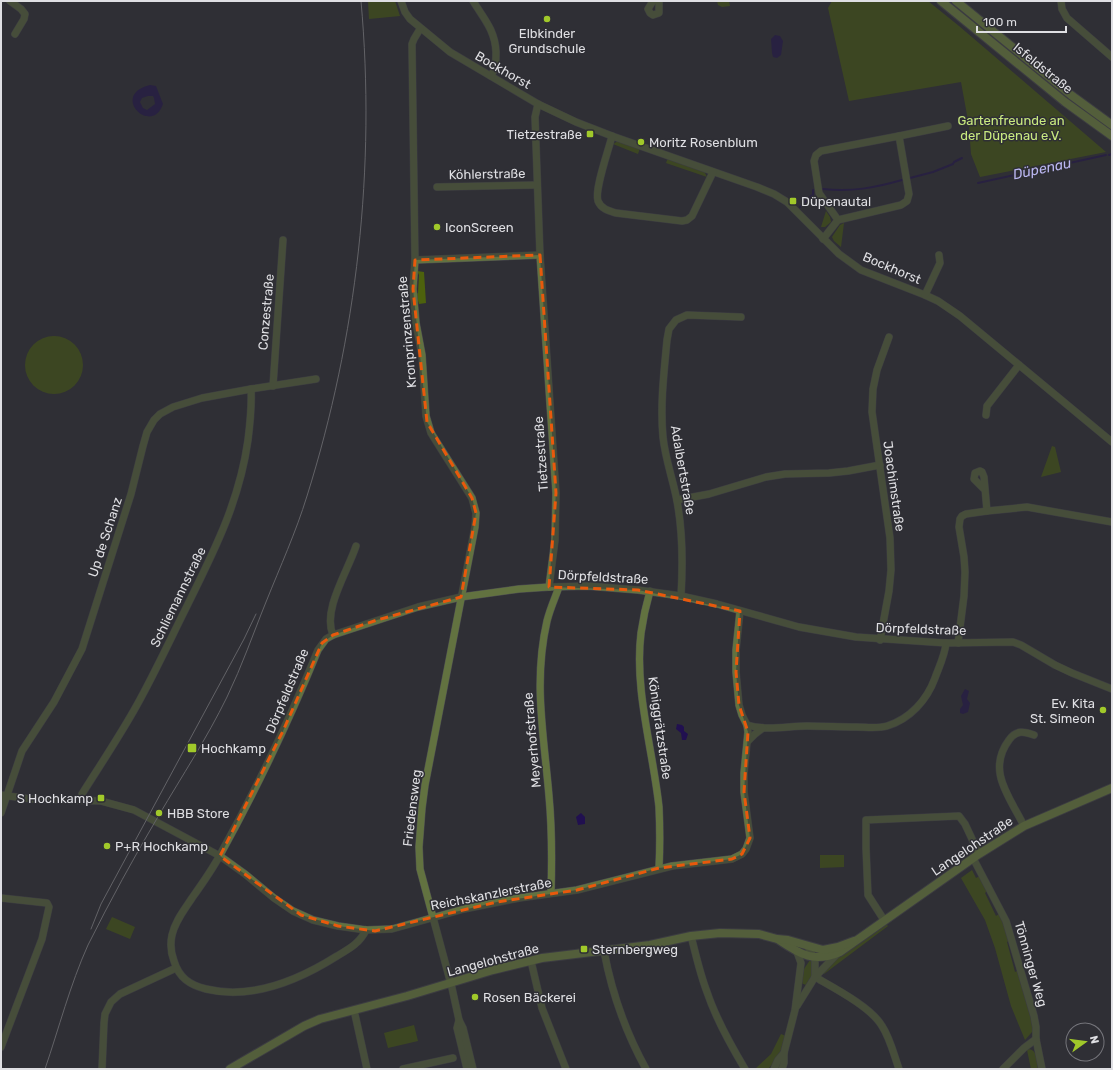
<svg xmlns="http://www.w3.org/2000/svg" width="1113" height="1070" viewBox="0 0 1113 1070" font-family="Rubik,sans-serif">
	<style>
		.green { fill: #4d620d }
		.water { fill: #211050; fill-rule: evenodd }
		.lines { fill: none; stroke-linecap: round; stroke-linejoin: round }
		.stream { stroke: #211050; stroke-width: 2 }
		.street-casing { stroke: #4b4b51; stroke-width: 8 }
		.secondary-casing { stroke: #4b4b51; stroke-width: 10 }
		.street { stroke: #627240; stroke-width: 7 }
		.secondary { stroke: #7e9743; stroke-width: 8 }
		.tram { stroke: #a0a0a4; stroke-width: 1 }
		.marked { fill: none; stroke: #e8590c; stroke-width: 3; stroke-dasharray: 8 5; stroke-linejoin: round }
		.poi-dot { fill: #a1c92a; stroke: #2f2f35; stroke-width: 1.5 }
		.labels { text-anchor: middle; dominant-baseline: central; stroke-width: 3; stroke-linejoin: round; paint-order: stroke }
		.poi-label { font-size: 13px; fill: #dfdfe3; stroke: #2f2f35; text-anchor: start }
		.street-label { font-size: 13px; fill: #dfdfe3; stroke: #2f2f35 }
		.park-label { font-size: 13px; fill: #c9ea7f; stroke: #2f2f35 }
		.water-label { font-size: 14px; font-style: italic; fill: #bbb7f2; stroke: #2f2f35 }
	</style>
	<rect width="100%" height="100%" fill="#2f2f35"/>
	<g class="green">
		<path d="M368,1H395L400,16L369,19Z"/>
		<path d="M717,1H729L730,6L722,7L718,5Z"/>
		<path d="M832,1H928L959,26L1106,152L980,177L971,154L969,126L961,82L849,101L828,8Z"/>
		<path d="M618,141L640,148L638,154L613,144Z"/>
		<path d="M668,158L704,171L707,177L666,163Z"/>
		<path d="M826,211L830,217L831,222L825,227H821Z"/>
		<path d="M844,223L841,247L834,241L832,237L840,225Z"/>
		<path d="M417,271L424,272L426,303L419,304L416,294L418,293L419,275Z"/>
		<circle cx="54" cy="365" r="29"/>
		<path d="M1052,446L1055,447L1061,472L1041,477Z"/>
		<path d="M820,855H844V867L820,868Z"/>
		<path d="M972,870L976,878L980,876L988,890L985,893L996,916L1000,913L1010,940L1007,942L1015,972L1019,970L1033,1026L1032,1032L1025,1040L1011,1006L995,948L985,920L961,878Z"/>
		<path d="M112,917L135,927L130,939L106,929Z"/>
		<path d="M885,923L888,926L824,974V972L836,959Z"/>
		<path d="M812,959L814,972L806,985L801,983L804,969L810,960Z"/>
		<path d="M414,1025L418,1041L388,1048L384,1033Z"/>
		<path d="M781,1034L786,1036C782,1049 778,1060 768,1069H755L771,1054Z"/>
		<path d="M1029,1049C1038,1051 1037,1061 1038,1069H1031L1027,1050Z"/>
	</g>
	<g class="water">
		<path d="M775,35L780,36L783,41L781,55L777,58L773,57L772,53L771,39Z"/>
		<path d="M150,85L156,86L163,104C152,137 109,95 150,85ZM148,96H153L154,98L155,104L147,110L143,108L140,102L142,98Z"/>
		<path d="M965,689L969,691L967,699L970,703L968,712L963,714L960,713V709L963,705L961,696Z"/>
		<path d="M677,724L682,725L684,727V731L688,734L686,740H682L681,733L676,729Z"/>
		<path d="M581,813L585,817V824L578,825L576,817Z"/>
	</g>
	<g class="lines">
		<g class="stream">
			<path d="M1109,155L1112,154"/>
			<path d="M910,178L933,172L953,164L954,162L962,158"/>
			<path d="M978,183L1106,155"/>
			<path d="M823,189C852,192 874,188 902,180"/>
			<path d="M800,207C805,204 808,197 813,195V190"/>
		</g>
		<g class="street-casing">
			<g id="street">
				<path d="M10,1L21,9L25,14L24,19L15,34"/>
				<path d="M401,1L405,12L410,19L450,52L538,104L576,122L612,136L757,187L774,194L787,202L839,254L861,270L925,295L938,301L960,316L1112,442"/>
				<path d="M473,1C484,19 495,30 496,52C496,61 496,68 491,76"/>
				<path d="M653,1L648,9L650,13L653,15L659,13V1"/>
				<path d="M1061,1L1062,9L1067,18L1112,57"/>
				<path d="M420,29L414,39L412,44L415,260L413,289L416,323L422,355L426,416L431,433L472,498L476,513L475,527L425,785L422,808L419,847L420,869L452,988L459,1020L457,1028L467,1069"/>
				<path d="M538,104L535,117L540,255L556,493L555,540L549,587"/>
				<path d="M612,136C609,149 594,190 598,201C601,209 609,211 616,213L682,221L687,220L692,216L713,172"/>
				<path d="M899,136L948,126"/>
				<path d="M437,187L537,185"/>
				<path d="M823,239L838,220L819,193L814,161L816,155L821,151L899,136L909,194L907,201L901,205L838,220"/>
				<path d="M415,260L540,255"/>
				<path d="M925,295L940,263L939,255"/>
				<path d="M273,386L283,240"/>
				<path d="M986,415L987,406L1019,365"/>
				<path d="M985,490L974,479L975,473L980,471L982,472L984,477L987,511"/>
				<path d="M677,500L709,494L766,477L785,474L829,473L848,471L880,465"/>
				<path d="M650,591C646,605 643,619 641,633C634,690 653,750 659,807C660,828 660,848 659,868"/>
				<path d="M681,596C683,563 683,529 676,496C672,477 665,457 663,437C660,405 664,372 667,340L669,329L676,320L687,315L741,317"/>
				<path d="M333,635C322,610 348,571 356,546"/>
				<path d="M880,640L889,591L891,570L890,538L872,412L873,389L877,370L889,337"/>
				<path d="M958,643L964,596L965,572L964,557L959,527L960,519L962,516L966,514L987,511L1027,507L1112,522"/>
				<path d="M747,725C766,731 788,726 807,726C824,726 840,727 856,727C866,727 877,729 887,726C910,719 927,700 935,678C939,667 945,655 946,643"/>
				<path d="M748,741L755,734L763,728"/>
				<path d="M1,795L31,799L101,801L134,810L220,856L245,874L274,898L293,911L313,920L338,926L366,930L392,929L464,909L519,898L577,890L672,866L732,859L742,854L746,849L750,838L744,792V773L748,732L747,725L742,715L739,705L736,672V650L740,611"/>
				<path d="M81,800L82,794C99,767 117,740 133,712C152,679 168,644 185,610C213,553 239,504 248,440C250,424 252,406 251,389"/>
				<path d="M1,813L22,751L54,702L82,649L131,494L143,446L147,432L154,420L160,414L173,407L202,398L251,389L316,379"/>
				<path d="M1024,826C1010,797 986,771 1009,740C1016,730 1024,731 1034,735"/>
				<path d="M973,858L1006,921L1034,1016L1036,1027V1039L1042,1069"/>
				<path d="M551,893C552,861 552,828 549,796C544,736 533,682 547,621C550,609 555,598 559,587"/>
				<path d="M1,898L47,903L49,907L42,939L1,1047"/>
				<path d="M884,920L868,895L866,848V820L959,816L965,824L979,854"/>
				<path d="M366,930C360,943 349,949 337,956C299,980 251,1000 206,989C190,985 179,978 174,961C171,953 170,944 172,935C175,921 185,909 192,898C202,884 212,870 220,855C257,788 289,721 318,650L326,639L333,635L418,607L461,597L519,589L549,587L588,586L638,590L681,596L717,604L799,627L856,637L946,643L1013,642L1021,645L1055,665L1072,673L1112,689"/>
				<path d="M691,936C696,955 700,974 707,992C716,1019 730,1044 745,1069"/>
				<path d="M808,947L815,960V977"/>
				<path d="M604,951C612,994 625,1031 646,1069"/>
				<path d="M531,961L542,1008L566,1069"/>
				<path d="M815,977C834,988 871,1007 882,1026C890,1038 894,1055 899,1069"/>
				<path d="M797,1006L815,977L838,953"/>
				<path d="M354,1010L367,1069"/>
				<path d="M459,1020L463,1028L473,1069"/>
				<path d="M102,1069L104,1023L105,1014L111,1002L120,994L176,968"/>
				<path d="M403,1069L453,1058"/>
				<path d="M774,1069L778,1060L784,1053"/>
				<path d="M782,1069L784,1063V1053L795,1010L801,963L797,952"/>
				<path d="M1003,1069L1024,1048L1036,1039"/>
			</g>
		</g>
		<g class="secondary-casing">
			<g id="secondary">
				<path d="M941,1L1065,102L1112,136"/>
				<path d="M956,1L1071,95L1112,125"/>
				<path d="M779,940C801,955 814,963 840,952L979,854L1024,826L1112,788"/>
				<path d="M230,1069L304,1026L320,1019L407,996L493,970L542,958L650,945L691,936L720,933L759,934L777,939L788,940L823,950L838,947L854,941"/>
			</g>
		</g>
		<use href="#street" class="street"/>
		<use href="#secondary" class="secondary"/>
		<g class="tram">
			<path d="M91,929L101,904L244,639L256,614"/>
			<path d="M45,1069C59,1028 70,985 88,945C110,901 134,857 159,815C182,776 207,738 227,697C242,666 253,634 266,602C280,567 296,532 307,496C357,337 376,167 361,1"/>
		</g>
	</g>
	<path d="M0 0H1113V1070H0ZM540,255L556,493L549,587L638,590L740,611L736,672L739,705L748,732L744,792L750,838L742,854L732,859L659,868L577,890L497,902L375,931L338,926L301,915L220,856L283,731L322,643L333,635L377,620L461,597L476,513L472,498L427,422L413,289L415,260Z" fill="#2f2f35" fill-opacity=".55" fill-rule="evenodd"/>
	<path class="marked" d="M540,255L556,493L549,587L638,590L740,611L736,672L739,705L748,732L744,792L750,838L742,854L732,859L659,868L577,890L497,902L375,931L338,926L301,915L220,856L283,731L322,643L333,635L377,620L461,597L476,513L472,498L427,422L413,289L415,260Z"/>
	<g class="poi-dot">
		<circle cx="547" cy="19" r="4"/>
		<rect x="586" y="130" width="8" height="8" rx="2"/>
		<circle cx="641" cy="142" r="4"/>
		<rect x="789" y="197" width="8" height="8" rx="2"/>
		<circle cx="437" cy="227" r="4"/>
		<circle cx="1103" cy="710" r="4"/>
		<rect x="187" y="743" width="10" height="10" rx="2"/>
		<rect x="97" y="794" width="8" height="8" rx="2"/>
		<circle cx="159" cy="813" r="4"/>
		<circle cx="107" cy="846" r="4"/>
		<rect x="580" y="945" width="8" height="8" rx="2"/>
		<circle cx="475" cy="997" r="4"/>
	</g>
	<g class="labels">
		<g class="poi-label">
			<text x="547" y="33" text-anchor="middle">Elbkinder<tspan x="547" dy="15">Grundschule</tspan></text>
			<text x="582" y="134" text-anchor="end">Tietzestraße</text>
			<text x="649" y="142">Moritz Rosenblum</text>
			<text x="801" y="201">Düpenautal</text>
			<text x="445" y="227">IconScreen</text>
			<text x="1095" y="703" text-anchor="end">Ev. Kita<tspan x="1095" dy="15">St. Simeon</tspan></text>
			<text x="201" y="748">Hochkamp</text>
			<text x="93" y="798" text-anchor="end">S Hochkamp</text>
			<text x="167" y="813">HBB Store</text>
			<text x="115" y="846">P+R Hochkamp</text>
			<text x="592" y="949">Sternbergweg</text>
			<text x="483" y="997">Rosen Bäckerei</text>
		</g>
		<g class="street-label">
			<text transform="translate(1043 68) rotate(39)">Isfeldstraße</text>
			<text transform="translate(503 70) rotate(30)">Bockhorst</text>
			<text transform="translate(487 174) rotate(-1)">Köhlerstraße</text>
			<text transform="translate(892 268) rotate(23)">Bockhorst</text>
			<text transform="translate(266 312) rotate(-85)">Conzestraße</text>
			<text transform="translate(407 332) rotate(-95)">Kronprinzenstraße</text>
			<text transform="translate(541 454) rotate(-94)">Tietzestraße</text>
			<text transform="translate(683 470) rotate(80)">Adalbertstraße</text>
			<text transform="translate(894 486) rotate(82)">Joachimstraße</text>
			<text transform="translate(105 537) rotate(-72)">Up de Schanz</text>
			<text transform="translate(603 577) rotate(3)">Dörpfeldstraße</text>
			<text transform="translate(178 597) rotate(-64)">Schliemannstraße</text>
			<text transform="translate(921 629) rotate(2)">Dörpfeldstraße</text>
			<text transform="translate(287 691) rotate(-67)">Dörpfeldstraße</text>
			<text transform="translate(660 728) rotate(82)">Königgrätzstraße</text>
			<text transform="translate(532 740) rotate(-95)">Meyerhofstraße</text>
			<text transform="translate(412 808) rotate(-83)">Friedensweg</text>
			<text transform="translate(972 846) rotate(-34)">Langelohstraße</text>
			<text transform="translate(491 894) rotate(-11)">Reichskanzlerstraße</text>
			<text transform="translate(493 960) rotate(-15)">Langelohstraße</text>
			<text transform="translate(1031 964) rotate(74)">Tönninger Weg</text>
		</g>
		<g class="park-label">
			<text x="1011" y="120">Gartenfreunde an<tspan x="1011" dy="15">der Düpenau e.V.</tspan></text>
		</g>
		<g class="water-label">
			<text transform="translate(1042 169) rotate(-12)">Düpenau</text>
		</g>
	</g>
	<rect width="1113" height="1070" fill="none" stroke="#dfdfe3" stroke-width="4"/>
	<g transform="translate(1085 1042) rotate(76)"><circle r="19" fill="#2f2f35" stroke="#75757b"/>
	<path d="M0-3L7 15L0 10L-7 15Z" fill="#a1c92a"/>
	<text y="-6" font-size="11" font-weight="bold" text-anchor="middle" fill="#dfdfe3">N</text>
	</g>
	<path d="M977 26v6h89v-6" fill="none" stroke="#dfdfe3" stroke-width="2"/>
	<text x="983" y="26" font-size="12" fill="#dfdfe3" stroke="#2f2f35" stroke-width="3" paint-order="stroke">100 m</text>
</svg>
